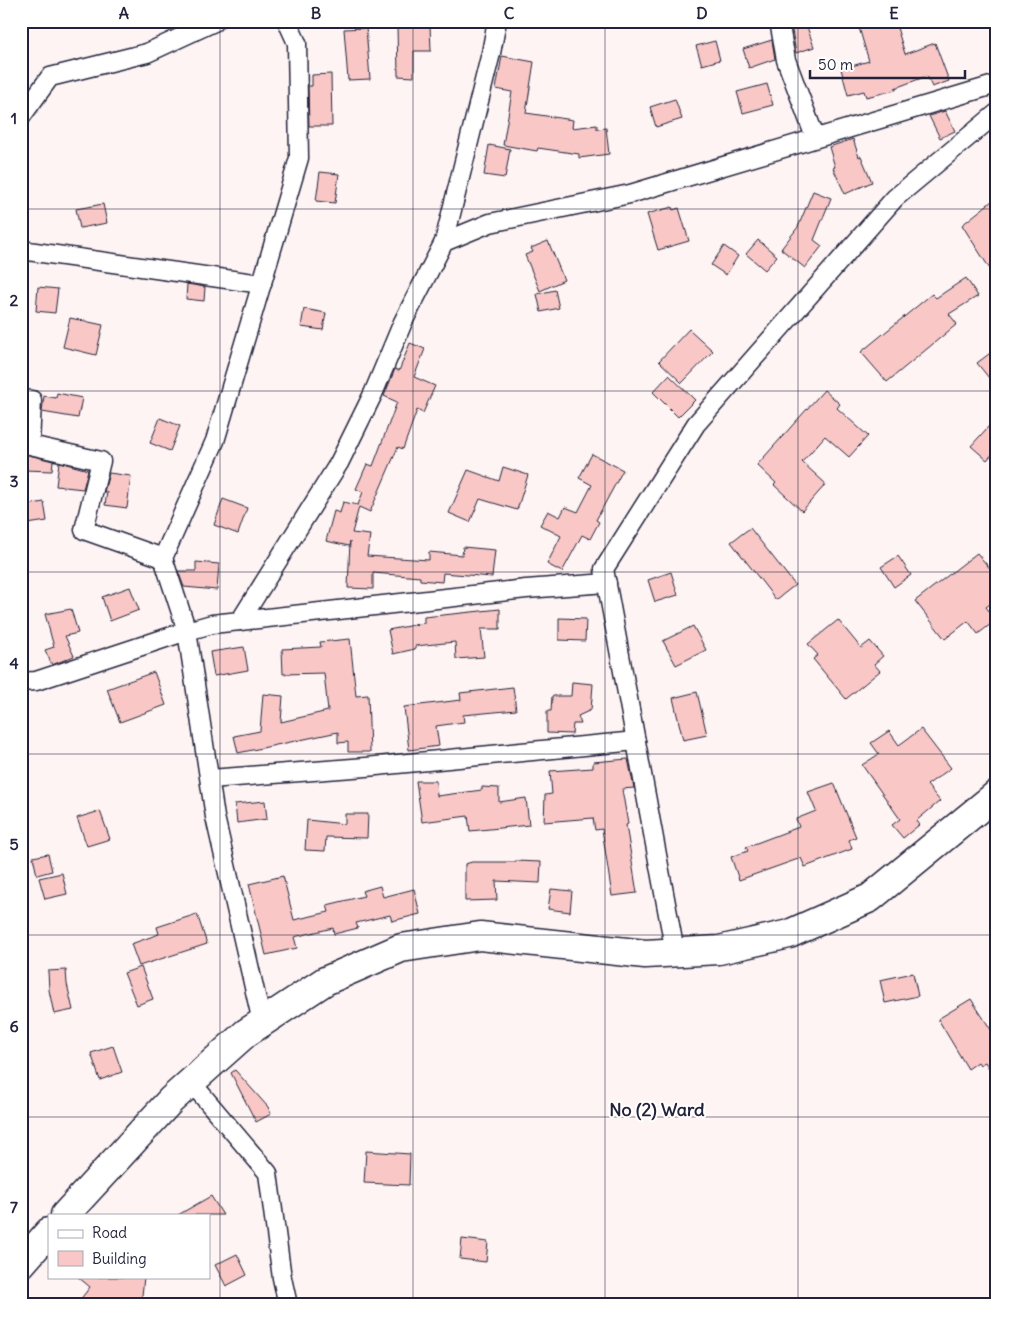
<svg xmlns="http://www.w3.org/2000/svg" width="1018" height="1326" viewBox="0 0 1018 1326" font-family="Delius,sans-serif">
	<style>
		.building { fill: #f9c8c6; stroke: #22223b }
		.lines { fill: none; stroke-linecap: round; stroke-linejoin: round }
		.street-casing { stroke: #22223b; stroke-width: 21 }
		.highway-casing { stroke: #22223b; stroke-width: 31 }
		.street { stroke: #fff; stroke-width: 18 }
		.highway { stroke: #fff; stroke-width: 28 }
		.grid { fill: none; stroke: #22223b; stroke-width: 1; stroke-opacity: 0.55 }
		.labels { text-anchor: middle; dominant-baseline: central; stroke-width: 4; stroke-linejoin: round; paint-order: stroke }
		.quarter-label { font-size: 18px; font-weight: bold; fill: #22223b; stroke: #fff }
		.neatline { fill: none; stroke: #22223b; stroke-width: 2 }
		.grid-label { font-size: 16px; text-anchor: middle; font-weight: bold; fill: #22223b }
	</style>
	<rect width="100%" height="100%" fill="#fef4f4"/>
	<filter id="ink" filterUnits="userSpaceOnUse"><feTurbulence type="fractalNoise" baseFrequency=".02" numOctaves="2"/><feDisplacementMap in="SourceGraphic" scale="10" xChannelSelector="R" yChannelSelector="G"/><feConvolveMatrix kernelMatrix="1 2 1 2 8 2 1 2 1" color-interpolation-filters="sRGB"/></filter>
	<g filter="url(#ink)">
		<g class="building">
			<path d="M802,21H805L814,47L796,53L791,25Z"/>
			<path d="M857,21H895L905,54L935,43L949,81L932,87L927,76L895,88L896,90L866,97L864,91L848,95L841,69L869,61Z"/>
			<path d="M397,25H430L431,51H414V77L398,76Z"/>
			<path d="M366,28L370,79L348,80L344,29Z"/>
			<path d="M772,40L775,59L749,68L743,49Z"/>
			<path d="M715,41L720,60L702,65L696,46Z"/>
			<path d="M502,56L534,62L526,113L573,120L572,128L597,125V129L606,128L609,154L579,158V154L538,148L537,151L503,145L512,92L496,89Z"/>
			<path d="M331,74L332,126H309L308,86H312V75Z"/>
			<path d="M767,84L773,105L743,113L737,92Z"/>
			<path d="M675,99L682,119L656,127L650,107Z"/>
			<path d="M945,111L955,131L940,138L929,116Z"/>
			<path d="M853,139L859,157L861,156L872,182L845,194L833,168L835,167L829,147Z"/>
			<path d="M489,145L510,149L505,178L484,175Z"/>
			<path d="M320,172L339,174L335,203L316,201Z"/>
			<path d="M813,191L831,198L814,240L822,246L805,268L781,249L798,227Z"/>
			<path d="M997,197V280L962,225Z"/>
			<path d="M103,204L107,223L80,228L76,209Z"/>
			<path d="M672,207L673,210L679,208L689,241L658,250L647,214Z"/>
			<path d="M758,240L777,256L765,270L746,254Z"/>
			<path d="M548,241L564,280L540,291L525,255L533,252L531,248Z"/>
			<path d="M724,246L738,256L726,275L711,265Z"/>
			<path d="M966,278L978,296L949,314L957,324L887,382L861,352L932,294L936,298Z"/>
			<path d="M187,284L205,287L204,301L186,299Z"/>
			<path d="M38,287L58,289L55,313L36,311Z"/>
			<path d="M555,290L559,308L541,312L537,294Z"/>
			<path d="M304,309L326,313L323,330L301,327Z"/>
			<path d="M70,318L103,325L96,355L63,347Z"/>
			<path d="M689,329L713,351L682,383L659,361Z"/>
			<path d="M410,343L425,349L414,377L435,386L423,413L417,410L403,449L398,447L370,512L359,507L352,533L370,535L367,556L429,560V552L462,555L463,547L495,550L492,577L443,573L442,582L420,580V577L373,573V589L348,588L350,541L349,546L326,541L334,511L340,513L343,502L358,505L363,492L356,489L367,464L373,466L397,402L384,396L395,369L399,371Z"/>
			<path d="M997,348V388L977,363Z"/>
			<path d="M669,375L695,400L678,417L653,392Z"/>
			<path d="M824,390L840,404L837,408L868,436L849,457L825,436L802,462L826,484L802,511L774,485L776,483L757,465Z"/>
			<path d="M57,393L82,398L78,418L42,412L44,396L56,398Z"/>
			<path d="M997,417V449L987,460L971,446Z"/>
			<path d="M160,418L180,426L170,451L150,443Z"/>
			<path d="M25,454L53,461L52,471L24,470Z"/>
			<path d="M592,454L623,470L596,520L599,522L590,539L582,535L562,572L547,564L561,536L540,525L548,511L560,517L565,507L578,512L592,485L579,478Z"/>
			<path d="M59,462L88,470L83,489L56,486Z"/>
			<path d="M503,467L528,475L517,510L480,499L470,522L449,513L468,470L499,481Z"/>
			<path d="M109,473L131,476L127,508L105,505L107,492H104Z"/>
			<path d="M223,499L247,508L238,534L214,525Z"/>
			<path d="M44,502L47,521L21,525V506Z"/>
			<path d="M750,528L795,585L776,600L731,542Z"/>
			<path d="M977,553L997,577V599L986,607L996,620L978,634L968,621L945,639L915,601Z"/>
			<path d="M898,556L911,575L894,587L881,567Z"/>
			<path d="M196,562L219,564L217,590L184,587L178,571H196Z"/>
			<path d="M671,572L678,595L655,602L648,580Z"/>
			<path d="M130,587L139,610L110,621L102,597Z"/>
			<path d="M71,609L78,633L65,636L74,656L52,665L45,650L54,647L45,614Z"/>
			<path d="M500,609V629H481L484,657L456,659L455,642L415,646V649L393,654L388,630L424,623V617Z"/>
			<path d="M559,618L586,619L585,641L559,640Z"/>
			<path d="M838,620L861,648L870,641L883,656L874,664L880,671L846,699L813,659L818,655L808,644Z"/>
			<path d="M693,626L706,650L676,665L663,641Z"/>
			<path d="M350,639L356,696L368,695L370,752H348V742L338,743V732L238,753L234,736L260,731L263,694L283,696L281,722L328,711L324,673L283,674L282,649L321,647L320,642Z"/>
			<path d="M244,647L248,670L214,676L210,652Z"/>
			<path d="M154,672L166,705L120,722L107,689Z"/>
			<path d="M572,682L593,684L591,710L578,716L581,724H573L572,734L547,733V711H551L552,696H571Z"/>
			<path d="M513,687L516,710L463,715L464,722L436,726L439,746L409,750L404,707L461,700L460,693Z"/>
			<path d="M697,692L707,735L683,740L673,698Z"/>
			<path d="M921,729L951,768L927,785L940,801L916,821L919,825L903,838L892,825L900,819L862,765L879,754L871,743L889,731L899,745Z"/>
			<path d="M628,759L634,788L622,789L628,824L626,825L637,893L612,896L602,829L595,830L593,818L544,822L545,795L552,794L550,771L593,768V762Z"/>
			<path d="M416,781H436L437,796L482,790V787L499,788V802L526,798L529,825L470,831L468,816L422,822Z"/>
			<path d="M834,783L856,837L849,840L852,849L805,867L801,858L739,880L731,857L748,851L746,847L799,827L796,819L816,811L808,792Z"/>
			<path d="M265,801L267,819L237,823L235,804Z"/>
			<path d="M100,811L110,839L87,846L77,818Z"/>
			<path d="M345,814H368L367,838L326,837L325,851L305,850L307,820L345,824Z"/>
			<path d="M48,854L52,871L37,875L33,857Z"/>
			<path d="M515,861L541,862L540,883L496,881L497,900L465,901V864L472,862H515Z"/>
			<path d="M62,873L67,894L45,899L39,878Z"/>
			<path d="M283,876L294,920L329,912L327,905L364,896L362,891L380,886L383,897L414,889L420,914L392,921L390,915L356,923L358,928L334,934L333,928L294,937L297,948L266,955L249,884Z"/>
			<path d="M551,889L572,891L570,912L548,909Z"/>
			<path d="M197,914L207,944L139,966L131,944L159,934L157,927Z"/>
			<path d="M141,967L153,999L137,1005L124,973Z"/>
			<path d="M66,970L67,984L73,1010L54,1014L49,990L48,971Z"/>
			<path d="M913,973L918,996L885,1003L880,980Z"/>
			<path d="M971,999L997,1039V1081L985,1062L980,1065L978,1062L968,1069L938,1019Z"/>
			<path d="M113,1046L122,1072L100,1080L91,1053Z"/>
			<path d="M235,1070L268,1107L271,1114L256,1122L231,1073Z"/>
			<path d="M366,1151L410,1154L409,1185L364,1183Z"/>
			<path d="M211,1196L223,1215H178Z"/>
			<path d="M462,1239L488,1242L486,1262L460,1259Z"/>
			<path d="M237,1254L247,1275L226,1286L215,1265Z"/>
			<path d="M78,1277H144L141,1305H76L90,1287Z"/>
		</g>
		<g class="lines">
			<g class="street-casing">
				<g id="street">
					<path d="M287,21L297,43L299,158L215,441L163,558L187,631L212,624L240,621L526,589L607,583"/>
					<path d="M779,21L786,60L815,137"/>
					<path d="M21,117L50,77L147,53L216,21"/>
					<path d="M444,242L491,53L497,21"/>
					<path d="M21,250L262,284"/>
					<path d="M21,399L32,400L30,445L101,461L84,530L163,558"/>
					<path d="M240,621L339,463L373,394L403,322L444,242L490,223L630,194L997,84"/>
					<path d="M21,682L36,681L187,631L215,817L262,1022"/>
					<path d="M210,779L366,767L636,741"/>
					<path d="M675,952L604,569L696,424L895,198L997,113"/>
					<path d="M191,1082L268,1173L282,1278L288,1305"/>
				</g>
			</g>
			<g class="highway-casing">
				<g id="highway">
					<path d="M65,1215L171,1100L191,1082L246,1033L325,981L401,948L480,936L645,954L719,950L789,934L870,898L997,794"/>
					<path d="M21,1264L49,1232"/>
				</g>
			</g>
			<use href="#street" class="street"/>
			<use href="#highway" class="highway"/>
		</g>
	</g>
	<path class="grid" d="M220,21V1305M413,21V1305M605,21V1305M798,21V1305M21,209H997M21,391H997M21,572H997M21,754H997M21,935H997M21,1117H997"/>
	<g class="labels">
		<g class="quarter-label">
			<text x="657" y="1109">No (2) Ward</text>
		</g>
	</g>
	<rect width="1018" height="1326" fill="none" stroke="#fff" stroke-width="55"/>
	<rect x="48" y="1214" width="162" height="65" fill="#ffffff" stroke="#a7a7b1"/>
	<rect x="58" y="1230" width="25" height="8" fill="#ffffff" stroke="#a7a7b1"/>
	<text x="92" y="1238" font-size="15" fill="#22223b">Road</text>
	<rect x="58" y="1251" width="25" height="15" fill="#f9c8c6" stroke="#a7a7b1"/>
	<text x="92" y="1264" font-size="15" fill="#22223b">Building</text>
	<path d="M810 70v8h155v-8" fill="none" stroke="#22223b" stroke-width="2.5"/>
	<text x="818" y="70" font-size="15" fill="#22223b" stroke="#ffffff" stroke-width="4" paint-order="stroke">50 m</text>
	<rect x="28" y="28" width="962" height="1270" class="neatline"/>
	<g class="grid-label">
		<text x="124" y="19">A</text>
		<text x="316" y="19">B</text>
		<text x="509" y="19">C</text>
		<text x="702" y="19">D</text>
		<text x="894" y="19">E</text>
		<text x="14" y="124">1</text>
		<text x="14" y="306">2</text>
		<text x="14" y="487">3</text>
		<text x="14" y="669">4</text>
		<text x="14" y="850">5</text>
		<text x="14" y="1032">6</text>
		<text x="14" y="1213">7</text>
	</g>
</svg>
